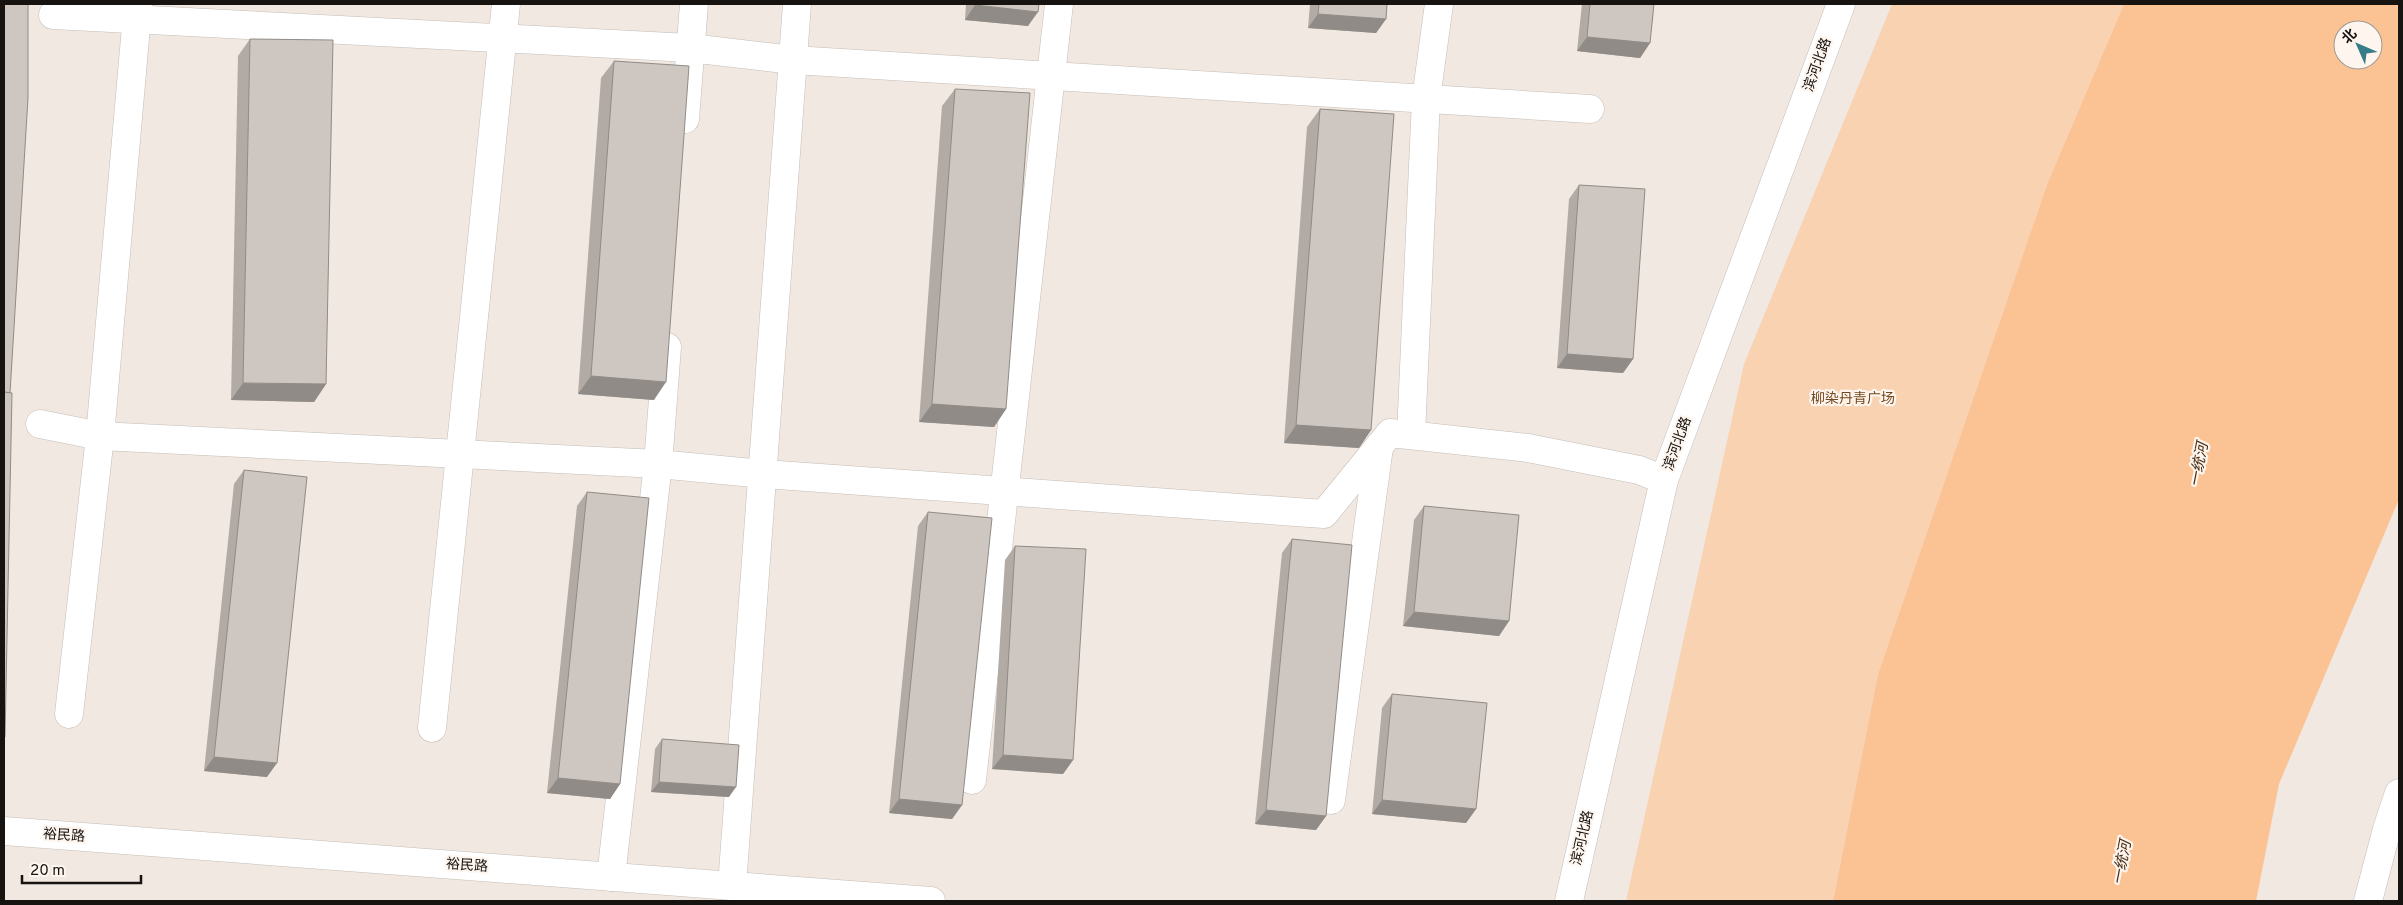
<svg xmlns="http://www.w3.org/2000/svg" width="2403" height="905" viewBox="0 0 2403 905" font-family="Overpass,'Noto Sans SC',sans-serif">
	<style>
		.green { fill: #f9d2b2 }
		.water { fill: #fbc394; fill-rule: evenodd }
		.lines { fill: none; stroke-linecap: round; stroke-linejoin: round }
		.street-casing { stroke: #c5bdb6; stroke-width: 29 }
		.street { stroke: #fff; stroke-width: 28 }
		.wall { fill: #b1aaa5 }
		.shaded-wall { fill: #908b86 }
		.building { fill: #cec6c0; stroke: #908b86 }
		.labels { text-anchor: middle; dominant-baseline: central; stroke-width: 4.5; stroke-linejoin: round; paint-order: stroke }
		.street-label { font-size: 14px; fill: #161311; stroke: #fdf5ee }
		.park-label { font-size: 14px; fill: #75481d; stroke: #fdf5ee }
		.water-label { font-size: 15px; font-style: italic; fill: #492d13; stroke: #fdf5ee }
	</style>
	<rect width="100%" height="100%" fill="#f0e8e1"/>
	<path class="green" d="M1892,4H2124L2048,182L1878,674L1833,901H1626L1744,364Z"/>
	<path class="water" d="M2124,4H2399V499L2279,784L2256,901H1833L1878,674L2048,182ZM2343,30H2373V60H2343Z"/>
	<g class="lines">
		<g class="street-casing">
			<g id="street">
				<path d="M53,15L690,48L793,60L1590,109"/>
				<path d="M685,119L694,4"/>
				<path d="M40,424L100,436L658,464L764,474L1324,514L1390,433L1528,448L1639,470L1664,480"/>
				<path d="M1411,435L1426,99L1439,4"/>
				<path d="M69,714L100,436L138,4"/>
				<path d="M432,728L506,4"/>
				<path d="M972,780L1059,4"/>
				<path d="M1331,800L1379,447"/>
				<path d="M4,831L931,901"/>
				<path d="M611,877L658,464L667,347"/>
				<path d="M732,886L797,4"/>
				<path d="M1569,901L1664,480L1841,4"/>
				<path d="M2368,901L2387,829L2399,793"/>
			</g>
		</g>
		<use href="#street" class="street"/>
	</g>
	<g class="wall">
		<path d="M966,4H1039L1028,26L965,20Z"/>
		<path d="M1310,4H1387L1386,19L1376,33L1308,28Z"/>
		<path d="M1582,4H1654L1650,43L1640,58L1577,51Z"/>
		<path d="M250,39L326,384L314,402L231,400L238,56Z"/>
		<path d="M614,61L654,400L578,394L601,78Z"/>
		<path d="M955,89L1006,409L994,427L919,422L942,106Z"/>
		<path d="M1320,109L1371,430L1359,448L1284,443L1307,127Z"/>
		<path d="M1579,185L1633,359L1623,373L1557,368L1569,199Z"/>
		<path d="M244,470L267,777L204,771L234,484Z"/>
		<path d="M587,492L620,784L610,799L547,793L577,506Z"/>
		<path d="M1424,506L1509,621L1499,636L1403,626L1414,520Z"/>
		<path d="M928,512L962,805L952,819L889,813L918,526Z"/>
		<path d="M1292,539L1326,816L1316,830L1255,824L1282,553Z"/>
		<path d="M1015,546L1073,760L1063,774L992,769L1005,560Z"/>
		<path d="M1392,694L1476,809L1466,823L1372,814L1382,708Z"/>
		<path d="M662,739L729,797L651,792L655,749Z"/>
	</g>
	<g class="shaded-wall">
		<path d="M975,5L1038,12L1028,26L965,20Z"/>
		<path d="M1318,14L1386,19L1376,33L1308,28Z"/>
		<path d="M1587,37L1650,43L1640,58L1577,51Z"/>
		<path d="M1567,354L1633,359L1623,373L1557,368Z"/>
		<path d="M591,376L666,382L654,400L578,394Z"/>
		<path d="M243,383L326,384L314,402L231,400Z"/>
		<path d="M932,404L1006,409L994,427L919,422Z"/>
		<path d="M1296,425L1371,430L1359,448L1284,443Z"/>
		<path d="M1414,612L1509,621L1499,636L1403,626Z"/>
		<path d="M1003,755L1073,760L1063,774L992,769Z"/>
		<path d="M214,757L277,763L267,777L204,771Z"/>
		<path d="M558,778L620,784L610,799L547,793Z"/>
		<path d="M659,782L736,787L729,797L651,792Z"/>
		<path d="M899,799L962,805L952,819L889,813Z"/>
		<path d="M1382,800L1476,809L1466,823L1372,814Z"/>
		<path d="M1266,810L1326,816L1316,830L1255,824Z"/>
	</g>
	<g class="building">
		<path d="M4,4H28V98L10,393L4,392Z"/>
		<path d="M975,4H1039L1038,12L975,5Z"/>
		<path d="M1319,4H1387L1386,19L1318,14Z"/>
		<path d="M1590,4H1654L1650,43L1587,37Z"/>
		<path d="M250,39L333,40L326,384L243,383Z"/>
		<path d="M614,61L689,66L666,382L591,376Z"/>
		<path d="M955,89L1030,93L1006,409L932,404Z"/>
		<path d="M1320,109L1394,114L1371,430L1296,425Z"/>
		<path d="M1579,185L1645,189L1633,359L1567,354Z"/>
		<path d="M4,392L12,393L5,737H4Z"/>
		<path d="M244,470L307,477L277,763L214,757Z"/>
		<path d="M587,492L649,498L620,784L558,778Z"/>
		<path d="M1424,506L1519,515L1509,621L1414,612Z"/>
		<path d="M928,512L992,518L962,805L899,799Z"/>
		<path d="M1292,539L1352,545L1326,816L1266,810Z"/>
		<path d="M1015,546L1086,549L1073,760L1003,755Z"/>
		<path d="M1392,694L1487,703L1476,809L1382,800Z"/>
		<path d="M662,739L739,745L736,787L659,782Z"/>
	</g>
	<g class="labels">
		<g class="street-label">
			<text transform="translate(1818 65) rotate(-70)">滨河北路</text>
			<text transform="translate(1678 444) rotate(-70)">滨河北路</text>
			<text transform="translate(64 836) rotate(4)">裕民路</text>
			<text transform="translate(1583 838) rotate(-77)">滨河北路</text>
			<text transform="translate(467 866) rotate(4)">裕民路</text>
		</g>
		<g class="park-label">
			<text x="1853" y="399">柳染丹青广场</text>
		</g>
		<g class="water-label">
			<text transform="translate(2200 465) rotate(-79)">一统河</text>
			<text transform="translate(2123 863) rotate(-79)">一统河</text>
		</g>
	</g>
	<rect width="2403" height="905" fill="none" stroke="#161311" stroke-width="10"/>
	<g transform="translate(2358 45) rotate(315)"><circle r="24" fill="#fdf5ee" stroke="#a19b96"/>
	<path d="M0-4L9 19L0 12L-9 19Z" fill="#367c89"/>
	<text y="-8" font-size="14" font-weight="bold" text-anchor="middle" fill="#161311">北</text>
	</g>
	<path d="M22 875v8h119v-8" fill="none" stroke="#161311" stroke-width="2.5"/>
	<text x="30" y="875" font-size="15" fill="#161311" stroke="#fdf5ee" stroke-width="4" paint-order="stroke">20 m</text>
</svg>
